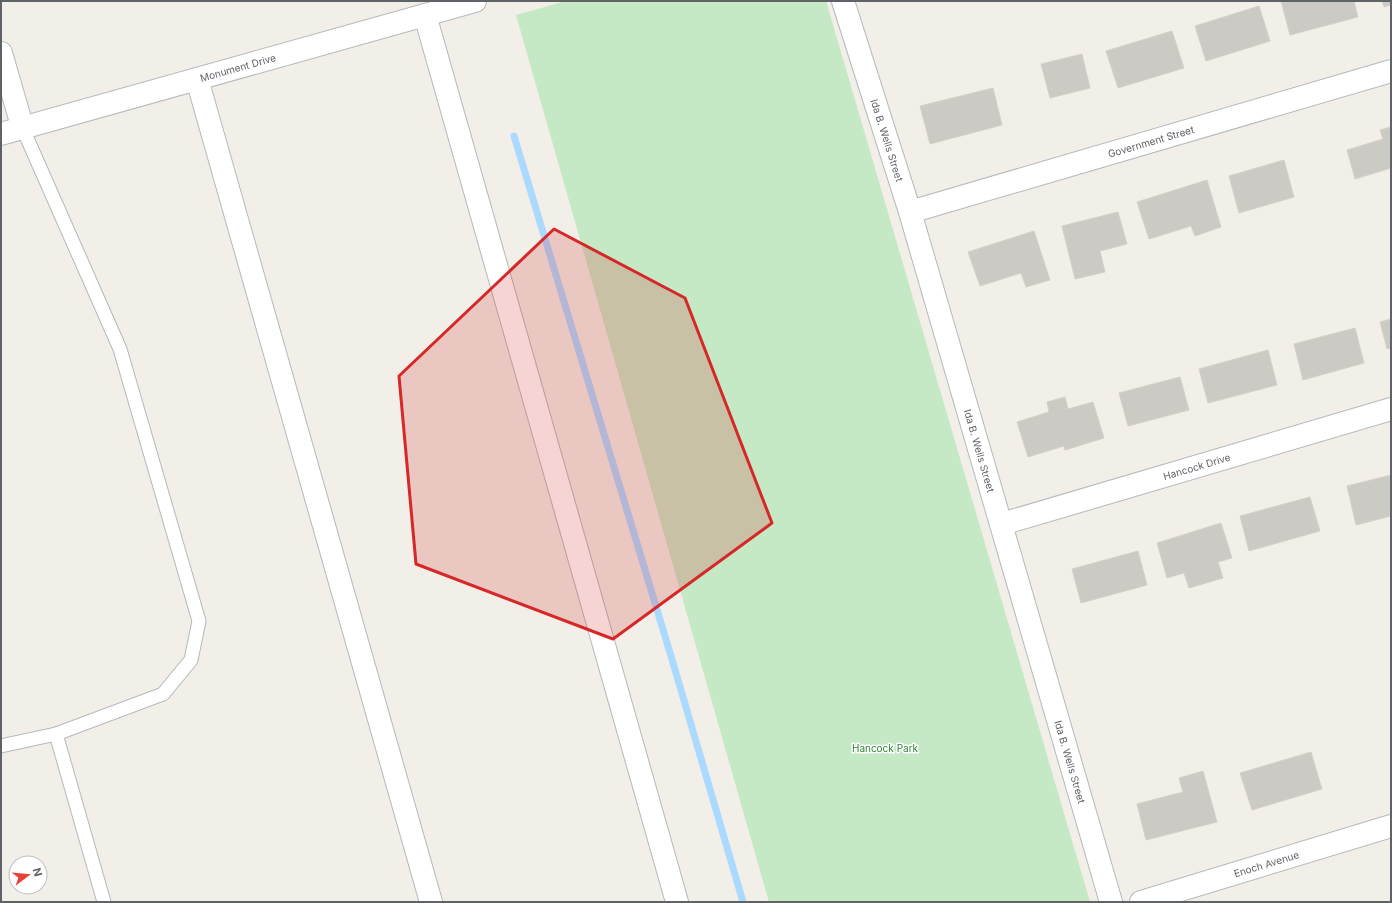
<svg xmlns="http://www.w3.org/2000/svg" width="1392" height="903" viewBox="0 0 1392 903" font-family="Inter,sans-serif">
	<style>
		.green { fill: #c5e8c5 }
		.lines { fill: none; stroke-linecap: round; stroke-linejoin: round }
		.stream { stroke: #aadaff; stroke-width: 7 }
		.building { fill: #cccac5; stroke: #d6d1c6 }
		.service-casing { stroke: #b5b8bc; stroke-width: 15 }
		.minor-casing { stroke: #b5b8bc; stroke-width: 24 }
		.tertiary-casing { stroke: #b5b8bc; stroke-width: 24 }
		.service { stroke: #fff; stroke-width: 13 }
		.minor { stroke: #fff; stroke-width: 22 }
		.tertiary { stroke: #fff; stroke-width: 22 }
		.marked { fill: #d62828; fill-opacity: 0.2; stroke: #d62828; stroke-width: 3; stroke-linejoin: round }
		.labels { text-anchor: middle; dominant-baseline: central; stroke-width: 3; stroke-linejoin: round; paint-order: stroke }
		.street-label { font-size: 10px; fill: #5f6368; stroke: #fff }
		.park-label { font-size: 10px; fill: #348238; stroke: #fff }
	</style>
	<rect width="100%" height="100%" fill="#f1efe8"/>
	<path class="green" d="M566,1H826L1090,902H769L516,15Z"/>
	<g class="lines">
		<path class="stream" d="M514,136L671,656L743,902"/>
	</g>
	<g class="building">
		<path d="M1281,1H1354L1358,17L1290,35Z"/>
		<path d="M1382,1H1391V5L1384,7Z"/>
		<path d="M1259,6L1270,41L1206,61L1195,26Z"/>
		<path d="M1172,31L1184,68L1118,88L1106,51Z"/>
		<path d="M1082,54L1090,88L1050,98L1041,64Z"/>
		<path d="M993,88L1002,125L930,144L920,106Z"/>
		<path d="M1391,127V168L1355,179L1347,150L1383,139L1380,130Z"/>
		<path d="M1284,160L1294,197L1239,213L1229,176Z"/>
		<path d="M1207,180L1221,227L1195,236L1191,226L1149,239L1137,202Z"/>
		<path d="M1118,212L1127,244L1100,251L1105,272L1075,279L1062,226Z"/>
		<path d="M1034,231L1050,280L1026,287L1021,273L980,286L968,252Z"/>
		<path d="M1391,319V348L1387,349L1380,322Z"/>
		<path d="M1355,328L1364,363L1303,380L1294,344Z"/>
		<path d="M1268,350L1277,385L1208,403L1199,369Z"/>
		<path d="M1180,377L1189,410L1128,426L1119,393Z"/>
		<path d="M1065,397L1068,409L1093,402L1104,438L1065,450L1064,446L1028,457L1017,422L1049,412L1047,402Z"/>
		<path d="M1391,475V516L1356,525L1347,486Z"/>
		<path d="M1310,497L1320,531L1249,551L1240,516Z"/>
		<path d="M1221,523L1232,558L1218,562L1223,578L1189,588L1184,573L1167,578L1157,543Z"/>
		<path d="M1138,551L1147,585L1081,603L1072,569Z"/>
		<path d="M1311,752L1322,789L1252,810L1240,773Z"/>
		<path d="M1203,771L1217,822L1146,840L1137,804L1183,792L1179,778Z"/>
	</g>
	<g class="lines">
		<g class="service-casing">
			<g id="service">
				<path d="M23,129L120,349L199,621L191,660L163,694L56,734L104,902"/>
				<path d="M1,746L56,734"/>
			</g>
		</g>
		<g class="minor-casing">
			<g id="minor">
				<path id="s1" d="M843,1L910,212L1111,902"/>
				<path d="M425,15L677,902"/>
				<path d="M1,53L23,129"/>
				<path d="M197,79L431,902"/>
				<path id="s2" d="M910,212L1391,71"/>
				<path id="s3" d="M1002,524L1391,409"/>
				<path id="s4" d="M1141,902L1391,826"/>
			</g>
		</g>
		<g class="tertiary-casing">
			<g id="tertiary">
				<path id="s5" d="M1,134L475,1"/>
			</g>
		</g>
		<use href="#service" class="service"/>
		<use href="#minor" class="minor"/>
		<use href="#tertiary" class="tertiary"/>
	</g>
	<path class="marked" d="M554,229L685,298L772,523L613,639L416,564L399,376Z"/>
	<g class="labels">
		<g class="street-label">
			<text stroke="none"><textPath href="#s5" startOffset="246">Monument Drive</textPath></text>
			<text stroke="none"><textPath href="#s1" startOffset="146">Ida B. Wells Street</textPath></text>
			<text stroke="none"><textPath href="#s2" startOffset="251">Government Street</textPath></text>
			<text stroke="none"><textPath href="#s1" startOffset="470">Ida B. Wells Street</textPath></text>
			<text stroke="none"><textPath href="#s3" startOffset="203">Hancock Drive</textPath></text>
			<text stroke="none"><textPath href="#s1" startOffset="794">Ida B. Wells Street</textPath></text>
			<text stroke="none"><textPath href="#s4" startOffset="131">Enoch Avenue</textPath></text>
		</g>
		<g class="park-label">
			<text x="885" y="748">Hancock Park</text>
		</g>
	</g>
	<rect width="1392" height="903" fill="none" stroke="#5f6368" stroke-width="4"/>
	<g transform="translate(28 875) rotate(74)"><circle r="19" fill="#ffffff" stroke="#bfc1c3"/>
	<path d="M0-3L7 15L0 10L-7 15Z" fill="#ea4335"/>
	<text y="-6" font-size="11" font-weight="bold" text-anchor="middle" fill="#5f6368">N</text>
	</g>
</svg>
